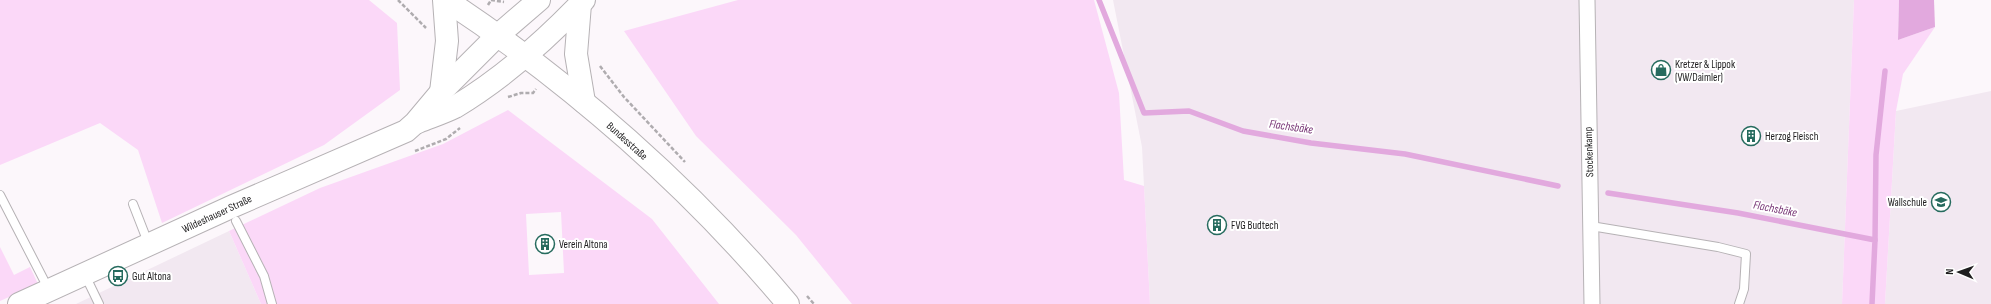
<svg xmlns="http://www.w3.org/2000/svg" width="1991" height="304" viewBox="0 0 1991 304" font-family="'Sofia Sans Condensed',sans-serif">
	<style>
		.built { fill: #f2e8f1 }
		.green { fill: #fbd8f8; fill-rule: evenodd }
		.water { fill: #e2a9de }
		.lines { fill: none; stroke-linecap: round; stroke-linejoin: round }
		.stream { stroke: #e2a9de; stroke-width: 5.5 }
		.service-casing { stroke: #b6b2b5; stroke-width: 10 }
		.minor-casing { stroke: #b6b2b5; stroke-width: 17 }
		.secondary-casing { stroke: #b6b2b5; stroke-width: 24 }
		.path { stroke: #afacaf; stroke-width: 2.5; stroke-dasharray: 4 2; stroke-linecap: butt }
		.service { stroke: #fff; stroke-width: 8 }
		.minor { stroke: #fff; stroke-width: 15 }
		.secondary { stroke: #fff; stroke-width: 22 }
		.labels { text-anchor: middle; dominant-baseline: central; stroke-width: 4; stroke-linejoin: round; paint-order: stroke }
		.poi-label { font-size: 11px; fill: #1f1e1f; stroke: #fff; text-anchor: start }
		.street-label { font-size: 11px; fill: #1f1e1f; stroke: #fff }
		.water-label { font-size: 12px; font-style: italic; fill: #773475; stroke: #fff }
	</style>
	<rect width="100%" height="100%" fill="#fcf7fb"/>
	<g class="built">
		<path d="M1113,0H1854L1842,304H1150L1142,147Z"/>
		<path d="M1991,91V304H1885L1896,111Z"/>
		<path d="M229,231L261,304H76Z"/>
	</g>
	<g class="green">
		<path d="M0,0H369L397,23L400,90L324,145L162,223L138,150L100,123L0,165Z"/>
		<path d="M738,0H1094L1119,93L1124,180L1144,186L1150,304H852L796,235L696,136L624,31Z"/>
		<path d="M1854,0H1899L1898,40L1935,27L1903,74L1896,111L1885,304H1842Z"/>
		<path d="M508,110L652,219L719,304H261L229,231L320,188L443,144ZM561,212L564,273L529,275L526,214Z"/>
		<path d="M0,247L14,275L30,267L38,284L0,301Z"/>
	</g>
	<path class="water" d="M1899,0H1934L1935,27L1898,40Z"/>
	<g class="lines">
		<g class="stream">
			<path d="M1099,0L1144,113L1189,111L1243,131L1311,143L1405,154L1558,186"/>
			<path d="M1608,193L1738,213L1875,240L1872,304"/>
			<path d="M1875,240L1876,155L1885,71"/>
		</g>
		<g class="service-casing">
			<g id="service">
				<path d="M0,195L49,290"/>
				<path d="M133,204L149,245"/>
				<path d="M236,221L264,276L272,304"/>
				<path d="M1591,226L1718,247L1746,254L1744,289L1739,304"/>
				<path d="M85,275L99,304"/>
			</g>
		</g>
		<g class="minor-casing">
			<path id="minor" d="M1587,0L1592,304"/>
		</g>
		<g class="secondary-casing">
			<g id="secondary">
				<path d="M446,0C572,83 691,188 788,304"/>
				<path d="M580,4L576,54L584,102"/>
				<path d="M441,92L447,41L444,0"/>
				<path d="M418,122C430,117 443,113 455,107C503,78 545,41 584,0"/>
				<path d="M19,304L231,207L406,131L415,123L441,92L497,36L539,0"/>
			</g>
		</g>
		<g class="path">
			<path d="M398,0L426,28"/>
			<path d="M491,0L504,2"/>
			<path d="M488,5L491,0"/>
			<path d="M600,66L624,97L685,162"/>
			<path d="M508,97L521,93H533L536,89"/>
			<path d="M415,151L446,139L460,128"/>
			<path d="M807,296L814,304"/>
		</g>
		<use href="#service" class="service"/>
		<use href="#minor" class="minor"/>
		<use href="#secondary" class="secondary"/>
	</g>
	<defs>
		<g id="shop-ring" transform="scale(1)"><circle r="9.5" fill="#fff" stroke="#266b5e" stroke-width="1.5"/><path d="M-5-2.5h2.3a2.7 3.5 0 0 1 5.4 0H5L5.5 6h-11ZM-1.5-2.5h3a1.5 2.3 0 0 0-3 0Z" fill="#266b5e"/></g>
		<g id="building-ring" transform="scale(1)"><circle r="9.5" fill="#fff" stroke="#266b5e" stroke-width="1.5"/><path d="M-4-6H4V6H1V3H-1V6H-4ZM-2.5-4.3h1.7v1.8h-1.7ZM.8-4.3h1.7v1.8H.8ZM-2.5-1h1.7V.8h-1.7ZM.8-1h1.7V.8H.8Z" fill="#266b5e"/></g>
		<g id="school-ring" transform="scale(1)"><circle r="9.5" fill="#fff" stroke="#266b5e" stroke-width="1.5"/><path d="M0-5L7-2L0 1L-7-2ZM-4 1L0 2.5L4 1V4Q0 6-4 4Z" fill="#266b5e"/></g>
		<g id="bus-ring" transform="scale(1)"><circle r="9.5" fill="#fff" stroke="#266b5e" stroke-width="1.5"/><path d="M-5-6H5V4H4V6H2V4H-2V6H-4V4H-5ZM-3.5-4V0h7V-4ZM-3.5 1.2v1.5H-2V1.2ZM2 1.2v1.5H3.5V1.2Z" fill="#266b5e"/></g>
	</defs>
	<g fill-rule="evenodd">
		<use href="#shop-ring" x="1661" y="70"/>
		<use href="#building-ring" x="1751" y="136"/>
		<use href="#school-ring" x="1941" y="202"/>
		<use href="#building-ring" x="1217" y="225"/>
		<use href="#building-ring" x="545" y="244"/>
		<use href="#bus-ring" x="118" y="276"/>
	</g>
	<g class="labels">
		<g class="poi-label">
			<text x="1675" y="64">Kretzer &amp; Lippok<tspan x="1675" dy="13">(VW/Daimler)</tspan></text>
			<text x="1765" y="136">Herzog Fleisch</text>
			<text x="1927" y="202" text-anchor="end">Wallschule</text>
			<text x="1231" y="225">FVG Budtech</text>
			<text x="559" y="244">Verein Altona</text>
			<text x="132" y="276">Gut Altona</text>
		</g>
		<g class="street-label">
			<text transform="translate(627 141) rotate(42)">Bundesstraße</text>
			<text transform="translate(1589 152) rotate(-92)">Stockenkamp</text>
			<text transform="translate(217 214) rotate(-25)">Wildeshauser Straße</text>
		</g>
		<g class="water-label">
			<text transform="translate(1291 127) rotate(8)">Flachsbäke</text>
			<text transform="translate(1775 209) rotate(11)">Flachsbäke</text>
		</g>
	</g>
	<g transform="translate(1959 272) rotate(272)" stroke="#ffffff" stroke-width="3" paint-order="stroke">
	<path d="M0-3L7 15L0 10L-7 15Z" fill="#1f1e1f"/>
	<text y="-6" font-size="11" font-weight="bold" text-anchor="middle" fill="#1f1e1f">N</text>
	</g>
</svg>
